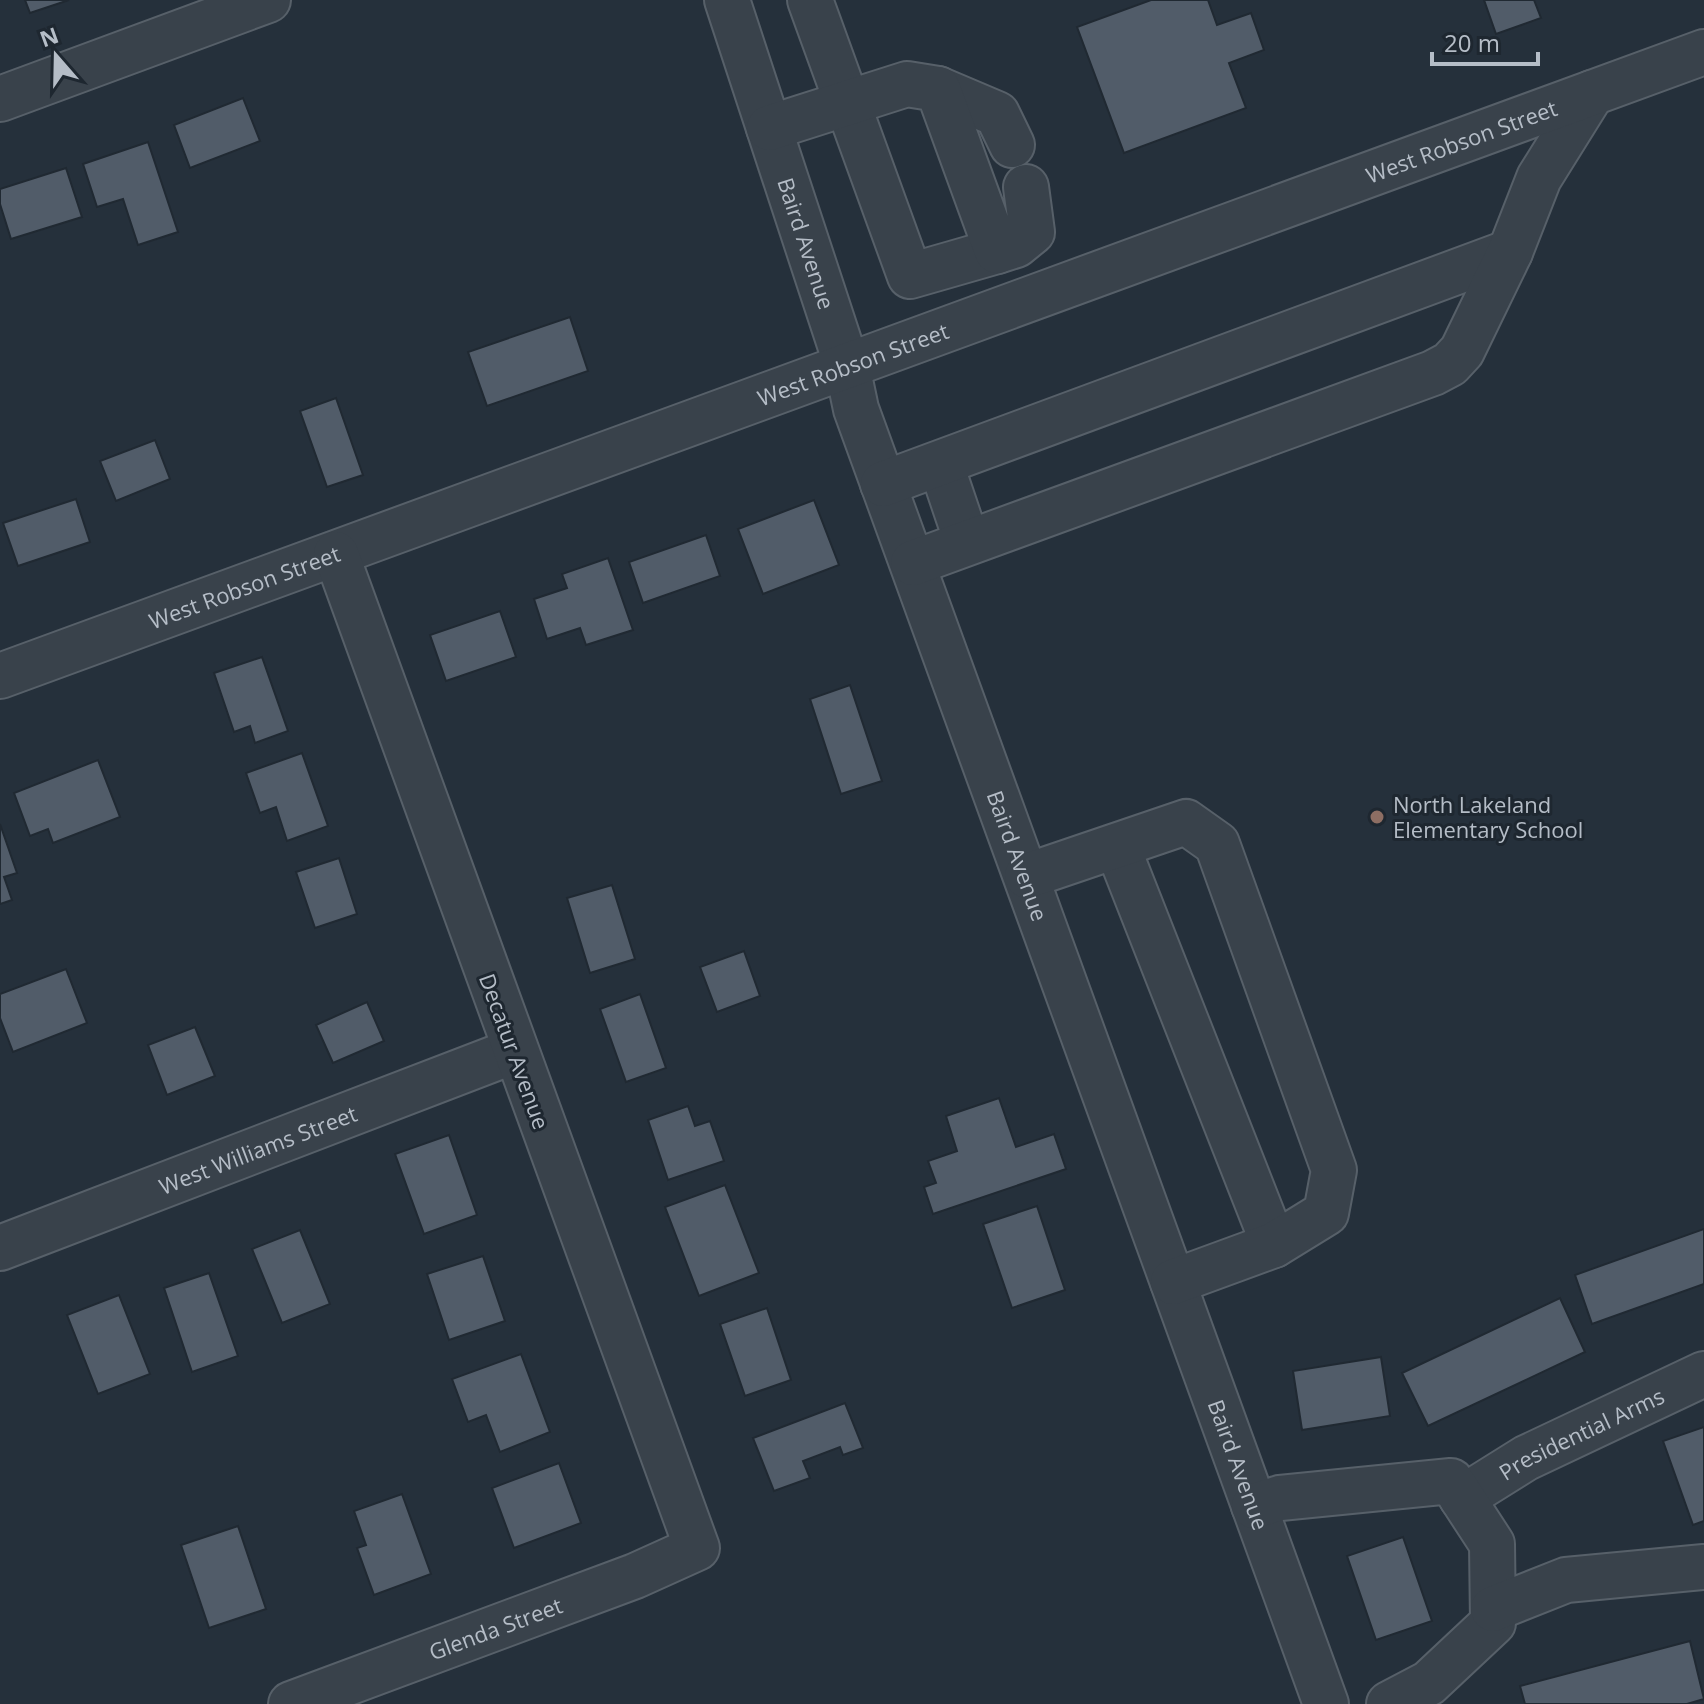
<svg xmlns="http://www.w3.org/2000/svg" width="1704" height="1704" viewBox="0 0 1704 1704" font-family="'Open Sans',sans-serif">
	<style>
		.building { fill: #515c69; stroke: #202932; stroke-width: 2 }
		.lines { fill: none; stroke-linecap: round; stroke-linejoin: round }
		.minor-casing { stroke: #576069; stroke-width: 48 }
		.minor { stroke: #39424b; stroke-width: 44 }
		.education-dot { fill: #8d6e63; stroke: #1e2730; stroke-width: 3 }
		.labels { text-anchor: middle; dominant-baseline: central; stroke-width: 6; stroke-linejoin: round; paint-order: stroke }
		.street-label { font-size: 22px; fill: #b5bdc7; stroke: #1e2730 }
		.poi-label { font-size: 22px; fill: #b5bdc7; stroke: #1e2730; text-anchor: start }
	</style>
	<rect width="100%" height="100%" fill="#25303b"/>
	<g class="building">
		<path d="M25,0H69L30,13Z"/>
		<path d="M1151,0H1208L1217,25L1251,13L1264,50L1229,63L1246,108L1124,153L1077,27Z"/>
		<path d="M1484,0H1534L1541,18L1496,34Z"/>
		<path d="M243,98L260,141L190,168L174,125Z"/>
		<path d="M148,142L178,232L138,245L123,199L97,207L83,164Z"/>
		<path d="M66,168L82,217L11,239L0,204V189Z"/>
		<path d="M570,317L588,371L487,406L468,352Z"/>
		<path d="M336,398L363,475L327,487L300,411Z"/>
		<path d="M155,440L170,479L116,501L100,461Z"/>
		<path d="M76,499L90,542L18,566L3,523Z"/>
		<path d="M814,500L839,565L763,594L738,529Z"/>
		<path d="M706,535L720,576L643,603L629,562Z"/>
		<path d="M608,558L633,630L586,645L580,628L547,639L534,599L567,588L562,574Z"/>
		<path d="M500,611L516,657L446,681L430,635Z"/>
		<path d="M262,657L288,731L255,743L250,726L234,732L214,673Z"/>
		<path d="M850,685L882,781L841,794L810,699Z"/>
		<path d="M302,753L328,826L287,841L276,807L260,813L246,773Z"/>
		<path d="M98,760L120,817L53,843L48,829L30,836L14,793Z"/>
		<path d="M0,824L17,873L4,877L12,900L0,904Z"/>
		<path d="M339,858L357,914L315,928L296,872Z"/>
		<path d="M612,885L635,959L590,973L567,898Z"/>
		<path d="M744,951L760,996L717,1012L700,967Z"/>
		<path d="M66,969L87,1023L13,1052L0,1018V994Z"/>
		<path d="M640,994L666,1068L626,1082L600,1009Z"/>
		<path d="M367,1002L384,1041L333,1063L316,1025Z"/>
		<path d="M195,1027L215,1076L167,1095L148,1045Z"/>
		<path d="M999,1098L1016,1147L1054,1134L1066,1169L933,1214L924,1187L936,1183L928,1161L957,1151L946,1116Z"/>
		<path d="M688,1106L695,1126L710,1121L724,1161L668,1180L648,1120Z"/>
		<path d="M449,1135L477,1215L424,1234L395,1154Z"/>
		<path d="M725,1185L759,1273L699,1296L665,1207Z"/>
		<path d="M1037,1206L1065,1290L1012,1308L983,1224Z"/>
		<path d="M1704,1229V1284L1592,1324L1575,1275Z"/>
		<path d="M300,1230L330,1304L282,1323L252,1249Z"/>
		<path d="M483,1256L505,1321L449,1340L427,1274Z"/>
		<path d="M209,1273L238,1356L192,1372L164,1288Z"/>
		<path d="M119,1295L150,1374L98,1394L67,1315Z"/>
		<path d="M1560,1298L1585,1352L1428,1426L1402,1373Z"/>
		<path d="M767,1308L791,1380L745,1396L720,1324Z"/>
		<path d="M521,1354L550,1432L500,1452L486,1415L468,1422L452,1379Z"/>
		<path d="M1381,1357L1390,1416L1302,1430L1293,1371Z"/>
		<path d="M845,1403L863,1448L843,1455L840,1447L803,1461L810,1478L774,1491L753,1438Z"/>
		<path d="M1704,1427V1521L1693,1525L1663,1441Z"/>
		<path d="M559,1463L581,1523L514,1548L492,1488Z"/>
		<path d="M402,1494L431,1574L374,1595L357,1548L366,1545L354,1511Z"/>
		<path d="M238,1526L266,1609L209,1628L181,1545Z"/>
		<path d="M1403,1537L1432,1621L1376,1640L1347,1556Z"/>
		<path d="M1690,1641L1704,1699L1687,1704H1525L1520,1686Z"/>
	</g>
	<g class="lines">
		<g class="minor-casing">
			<g id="minor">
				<path id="s1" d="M727,0L847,366L856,409L1326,1704"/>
				<path d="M810,0L910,276L997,251"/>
				<path d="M938,89L997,114L1012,145"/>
				<path d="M0,99L268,0"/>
				<path d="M769,128L907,84L938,89L997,251L1016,245L1032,232L1026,187"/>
				<path d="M941,465L967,542"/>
				<path d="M883,484L1510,252"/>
				<path d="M913,563L1433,373L1450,364L1462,351L1510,252L1539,178L1592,93"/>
				<path id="s2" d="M0,676L1704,52"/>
				<path d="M1117,846L1274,1245"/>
				<path d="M1027,876L1186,822L1217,844L1334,1170L1326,1213L1274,1245L1173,1282"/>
				<path id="s3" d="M0,1248L514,1051"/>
				<path id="s4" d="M1462,1498L1526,1458L1704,1374"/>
				<path d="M1254,1506L1280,1498L1451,1481L1492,1544L1493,1623L1429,1683L1389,1704"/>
				<path d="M1493,1609L1566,1580L1704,1567"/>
				<path id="s5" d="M291,1704L635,1576L697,1548L336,554"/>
			</g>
		</g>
		<use href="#minor" class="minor"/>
	</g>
	<circle class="education-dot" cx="1377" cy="817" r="8"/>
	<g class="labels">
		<g class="street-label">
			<text stroke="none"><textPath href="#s2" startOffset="1556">West Robson Street</textPath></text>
			<text stroke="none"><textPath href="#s1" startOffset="256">Baird Avenue</textPath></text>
			<text stroke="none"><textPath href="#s2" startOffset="908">West Robson Street</textPath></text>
			<text stroke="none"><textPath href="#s2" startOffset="260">West Robson Street</textPath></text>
			<text stroke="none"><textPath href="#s1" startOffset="904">Baird Avenue</textPath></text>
			<text transform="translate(515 1051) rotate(70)">Decatur Avenue</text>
			<text stroke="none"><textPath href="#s3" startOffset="276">West Williams Street</textPath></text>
			<text stroke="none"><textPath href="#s4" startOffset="136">Presidential Arms</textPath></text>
			<text stroke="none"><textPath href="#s1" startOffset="1552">Baird Avenue</textPath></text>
			<text stroke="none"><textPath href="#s5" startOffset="218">Glenda Street</textPath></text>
		</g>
		<g class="poi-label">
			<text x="1393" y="804">North Lakeland<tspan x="1393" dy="25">Elementary School</tspan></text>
		</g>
	</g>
	<g transform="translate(56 56) rotate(340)" stroke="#1e2730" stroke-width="6" paint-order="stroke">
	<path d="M0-6L14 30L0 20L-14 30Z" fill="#b5bdc7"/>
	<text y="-12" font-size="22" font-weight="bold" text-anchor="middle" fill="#b5bdc7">N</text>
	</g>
	<path d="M1432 52v12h106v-12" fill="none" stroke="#b5bdc7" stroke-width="4"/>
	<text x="1444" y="52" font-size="24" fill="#b5bdc7" stroke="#1e2730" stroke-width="6" paint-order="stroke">20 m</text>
</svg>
